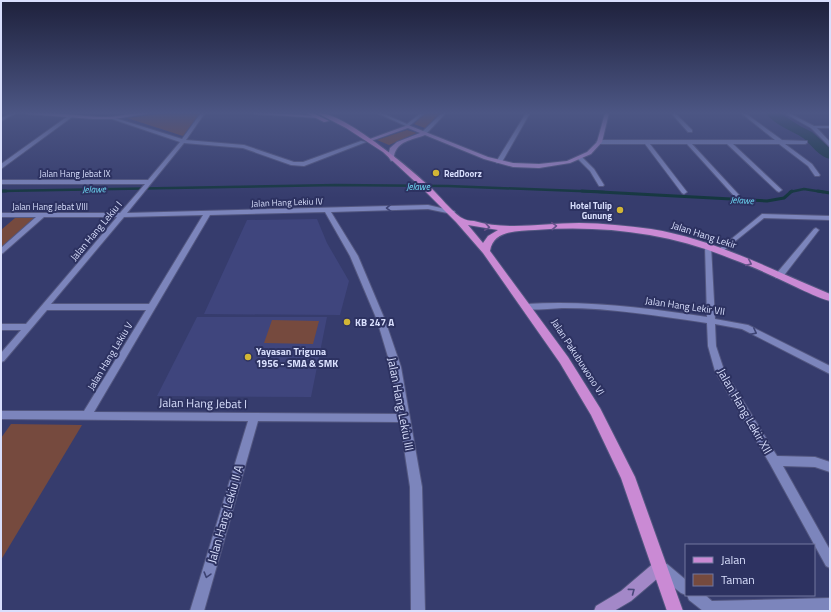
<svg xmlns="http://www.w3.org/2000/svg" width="831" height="612" viewBox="0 0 831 612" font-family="'Titillium Web',sans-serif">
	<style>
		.built { fill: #3f457d }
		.green { fill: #764a3e }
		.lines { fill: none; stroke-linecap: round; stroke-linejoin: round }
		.stream-far1 { stroke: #15373f; stroke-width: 2.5 }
		.stream { stroke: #15373f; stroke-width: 3 }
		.river { fill: #15373f; fill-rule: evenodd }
		.street-casing { stroke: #535780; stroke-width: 2 }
		.secondary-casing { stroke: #535780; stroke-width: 2 }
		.primary-casing { stroke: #535780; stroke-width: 2 }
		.street { fill: #7c85bc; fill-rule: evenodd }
		.secondary { fill: #a388c8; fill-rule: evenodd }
		.primary { fill: #ca8ad4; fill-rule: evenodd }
		.oneway { stroke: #3d4373 }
		.oneway2 { stroke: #645189 }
		.oneway3 { stroke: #4a487b }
		.poi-dot { fill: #d2b635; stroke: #2d3261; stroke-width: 1.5 }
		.labels { text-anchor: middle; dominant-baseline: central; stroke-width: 4; stroke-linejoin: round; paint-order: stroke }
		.far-street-label { font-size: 9px; fill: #d9dffd; stroke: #2d3261 }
		.far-poi-label { font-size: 9px; font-weight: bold; fill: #d9dffd; stroke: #2d3261; text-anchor: start }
		.far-water-label { font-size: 9px; font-style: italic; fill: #6ddaf5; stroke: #2d3261 }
		.street-label { font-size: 10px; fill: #d9dffd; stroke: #2d3261 }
		.poi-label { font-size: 10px; font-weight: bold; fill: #d9dffd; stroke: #2d3261; text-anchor: start }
		.near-street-label { font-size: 12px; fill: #d9dffd; stroke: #2d3261 }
	</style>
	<rect width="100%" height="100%" fill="#363c6d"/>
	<g class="built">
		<path d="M317,219L327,243L349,281L340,315L204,314L247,220Z"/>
		<path d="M197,317H327L311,397L157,396Z"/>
	</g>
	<g class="green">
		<path d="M168,113H200L183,136L127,118Z"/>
		<path d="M426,113H440L425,128L414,124Z"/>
		<path d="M407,130L417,133L389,145L377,140Z"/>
		<path d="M15,218H35L1,249V230Z"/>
		<path d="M272,320L319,321L313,344L264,343Z"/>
		<path d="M11,424L82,425L1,560V438Z"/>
	</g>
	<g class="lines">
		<g class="stream-far1">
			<path d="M1,191L336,185L448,186L604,192"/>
			<path d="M790,192L804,189L823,192"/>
		</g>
		<g class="stream">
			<path d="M1,191H6"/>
			<path d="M582,191L767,201L784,198L792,191"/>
			<path d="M818,191L830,193"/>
		</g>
		<path class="river" d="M766,113H780L800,126L812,132L830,148V159C819,157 812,145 803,138C791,130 774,125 766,113Z"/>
		<g class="street-casing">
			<g id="street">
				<path d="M11,113H16L1,121V118Z"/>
				<path d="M201,113H205L186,140L244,145L294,162H303L361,141L366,142L304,166L291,165L243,148L184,143L127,213L428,205L454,211L455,212L452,214L428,209L331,212L358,256L385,320L401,367L422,487L425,611H411L410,487L400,422L258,421L204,611H190L248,421L1,419V411H84L146,310H47L4,361L1,362V353L21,330H1V324H26L117,217H44L3,253L1,254V248L36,217H1V213H120L145,184H1V180H148L180,142L112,119V117L182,139ZM325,212L350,256L377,320L391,367L399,414L94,412L210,215ZM203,215L149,304H51L124,217Z"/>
				<path d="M377,113H382L407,124L421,113H425L408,127Z"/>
				<path d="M442,113H446L426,134H422V132Z"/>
				<path d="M526,113H530L502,162L497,163L496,162Z"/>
				<path d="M671,113H675L692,130V132H688Z"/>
				<path d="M741,113H745L782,140L807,141V143L805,144H785L812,164L820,175L819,176H815L808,166L779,144H733L782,190L779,192L777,191L727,144H692L739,195V197H735L687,144H650L687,192L684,194L682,193L645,144H599L596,142L599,140H775Z"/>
				<path d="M784,113H789L814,126H830V128H817L830,142V147L811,128Z"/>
				<path d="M68,116L72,117L1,169V164Z"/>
				<path d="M578,157H582L594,169L604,185L603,186H599L590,171L578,159Z"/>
				<path d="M762,214L830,216V220L764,218L723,251H719L718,250L719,249Z"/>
				<path d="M816,228L819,230L782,278H776L775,276L776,274L814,229Z"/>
				<path d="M708,244L711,246L715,319L748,325L830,366V374L742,329L715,324L716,346L724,370L777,456L815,457L830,462V472L815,467L783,466L830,550V568L826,566L770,464L715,371L708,346L707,323C659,316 612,308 564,308C555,308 526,312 522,307L526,304C587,300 647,308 707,317L705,246Z"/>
				<path d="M662,563L667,564L686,580V595L681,593L657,574L656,569L657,564Z"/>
				<path d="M687,595H705L712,601L830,598V611H703L689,600Z"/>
			</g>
		</g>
		<g class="secondary-casing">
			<g id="secondary">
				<path d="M25,113C49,110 80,117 106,117C121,117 137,111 152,113L114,119H93L27,114Z"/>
				<path d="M253,113H270L318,116L320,117L318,118L255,114Z"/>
				<path d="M605,113H609L602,142L591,154L570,163L539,168L513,167L484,159L425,135C412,140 397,141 394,156L396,160L391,161L388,156L390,148L397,142L420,133L408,128L371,141L367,140L408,125L488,157L513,163L539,164L567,161L587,152L597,142Z"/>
				<path d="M660,561L665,562L666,567L665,572L631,601L614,611H594L596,606L621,591L655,562Z"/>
			</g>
		</g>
		<g class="primary-casing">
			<g id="primary">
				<path d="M306,113H313L329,121L324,122Z"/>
				<path d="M317,113C341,110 411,169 429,186C438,194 453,213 462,218C465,220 470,221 474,221C508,231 543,223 579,223C603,223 627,226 651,229C714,239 772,270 830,294V301C818,298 807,292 796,287C775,277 754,267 732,259C669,233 603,225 535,230C518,231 493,230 490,251L568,357L600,408L635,477L683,611H667L621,478L591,415L560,363L483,253L456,222L424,190L383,152L346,128ZM468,225L498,230L488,236L483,243Z"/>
			</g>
		</g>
		<use href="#street" class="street"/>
		<use href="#secondary" class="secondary"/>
		<use href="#primary" class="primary"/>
	</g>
	<defs><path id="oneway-chevron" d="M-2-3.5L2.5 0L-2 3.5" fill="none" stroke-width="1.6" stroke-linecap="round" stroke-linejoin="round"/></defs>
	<g class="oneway">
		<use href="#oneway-chevron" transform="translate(389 208) rotate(178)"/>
		<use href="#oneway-chevron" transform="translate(754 332) rotate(27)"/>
		<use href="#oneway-chevron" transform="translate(207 575) rotate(106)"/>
	</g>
	<g class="oneway2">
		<use href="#oneway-chevron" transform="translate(554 226) rotate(-4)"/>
		<use href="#oneway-chevron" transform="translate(487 227) rotate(8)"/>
		<use href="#oneway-chevron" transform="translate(749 263) rotate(24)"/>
	</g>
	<use class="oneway3" href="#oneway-chevron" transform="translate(632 591) rotate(-37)"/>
	<linearGradient id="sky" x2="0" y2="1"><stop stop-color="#1e213c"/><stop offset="0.57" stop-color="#4c5684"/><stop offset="1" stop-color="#4c5684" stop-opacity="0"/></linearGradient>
	<rect width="831" height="198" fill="url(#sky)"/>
	<g class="poi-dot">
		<circle cx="436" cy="173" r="4"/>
		<circle cx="620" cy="210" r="4"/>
		<circle cx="347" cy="322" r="4"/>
		<circle cx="248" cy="357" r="4"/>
	</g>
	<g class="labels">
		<g class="far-street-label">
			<text x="75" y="173">Jalan Hang Jebat IX</text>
			<text transform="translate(287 202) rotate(-2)">Jalan Hang Lekiu IV</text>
			<text x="50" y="206">Jalan Hang Jebat VIII</text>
		</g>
		<g class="far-poi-label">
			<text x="444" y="173">RedDoorz</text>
			<text x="612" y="205" text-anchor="end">Hotel Tulip<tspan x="612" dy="10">Gunung</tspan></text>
		</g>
		<g class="far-water-label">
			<text x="418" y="186">Jelawe</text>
			<text transform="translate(94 189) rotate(-1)">Jelawe</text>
			<text transform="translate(742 200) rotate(3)">Jelawe</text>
		</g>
		<g class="street-label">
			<text transform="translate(96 231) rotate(-50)">Jalan Hang Lekiu I</text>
			<text transform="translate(704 235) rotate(18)">Jalan Hang Lekir</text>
			<text transform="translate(685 306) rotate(8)">Jalan Hang Lekir VII</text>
			<text transform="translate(110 356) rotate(-59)">Jalan Hang Lekiu V</text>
			<text transform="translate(578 357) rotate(57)">Jalan Pakubuwono VI</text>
		</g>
		<g class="poi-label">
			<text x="355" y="322">KB 247 A</text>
			<text x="256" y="351">Yayasan Triguna<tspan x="256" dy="12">1956 - SMA &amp; SMK</tspan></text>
		</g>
		<g class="near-street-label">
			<text transform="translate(203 403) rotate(1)">Jalan Hang Jebat I</text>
			<text transform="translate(401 404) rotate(79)">Jalan Hang Lekiu III</text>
			<text transform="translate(745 411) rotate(60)">Jalan Hang Lekir XII</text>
			<text transform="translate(225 514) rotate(-74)">Jalan Hang Lekiu II A</text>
		</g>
	</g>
	<rect width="831" height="612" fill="none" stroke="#d9dffd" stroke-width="4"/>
	<rect x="685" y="544" width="130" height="52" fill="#2d3261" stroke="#72779f"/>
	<rect x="693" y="557" width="20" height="6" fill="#ca8ad4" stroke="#72779f"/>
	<text x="721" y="564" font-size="12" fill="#d9dffd">Jalan</text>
	<rect x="693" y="574" width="20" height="12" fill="#764a3e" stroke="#72779f"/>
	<text x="721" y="584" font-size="12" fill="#d9dffd">Taman</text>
</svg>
